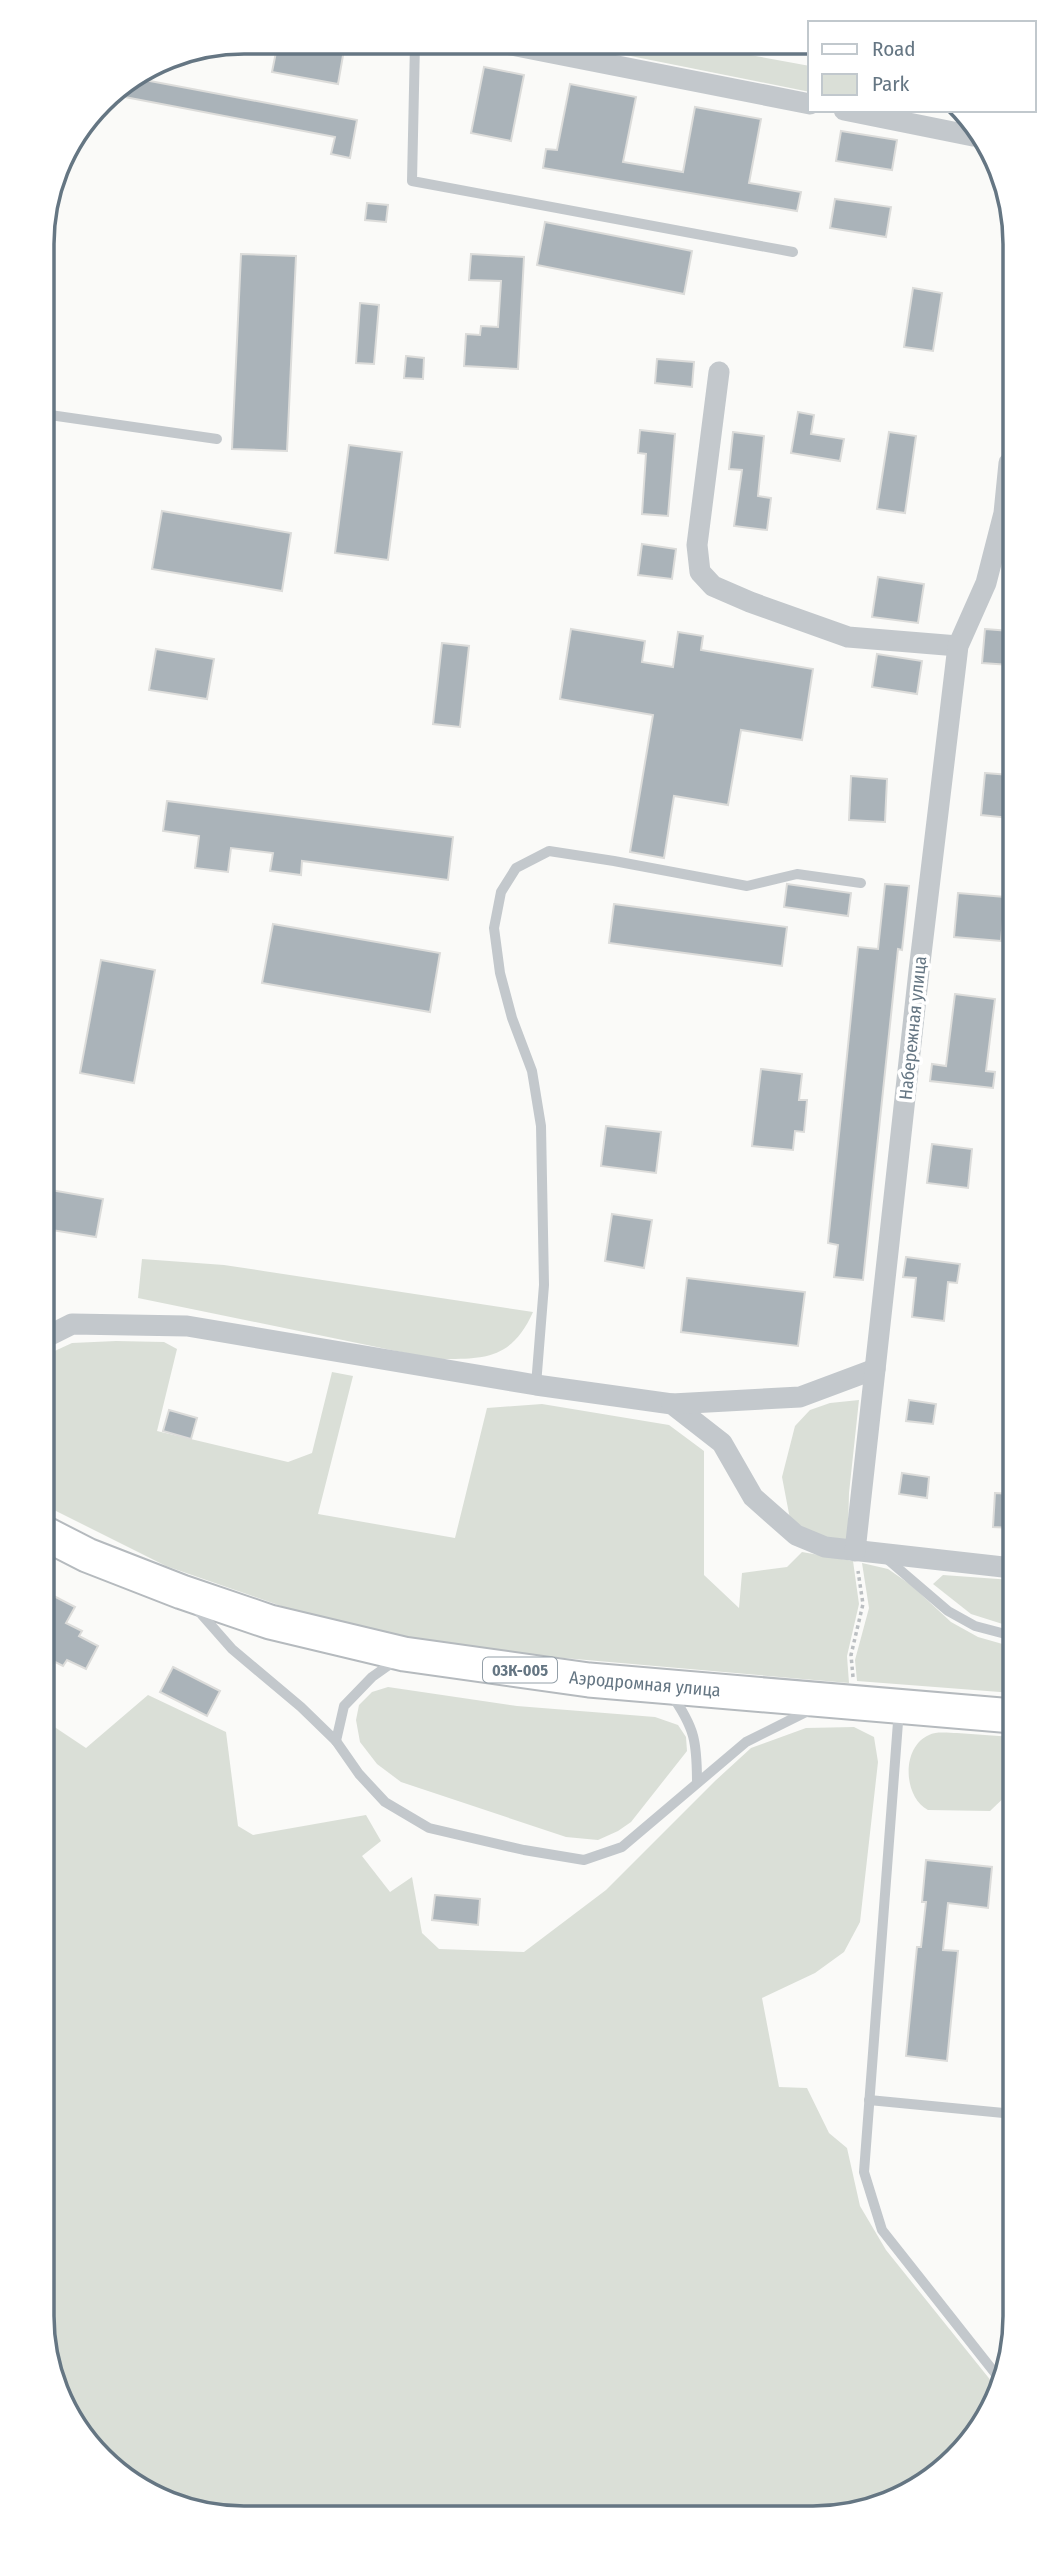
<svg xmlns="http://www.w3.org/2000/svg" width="1057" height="2560" viewBox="0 0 1057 2560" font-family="'Fira Sans Condensed',sans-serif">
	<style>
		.green { fill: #dadfd7 }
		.building { fill: #aab3b9; stroke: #dcdcda; stroke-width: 2 }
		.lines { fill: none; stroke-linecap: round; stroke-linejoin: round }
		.primary-casing { stroke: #b5babe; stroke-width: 37 }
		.path { stroke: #bbbfc2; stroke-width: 3.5; stroke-dasharray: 3.5 3.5; stroke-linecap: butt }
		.lane { stroke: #c3c8cc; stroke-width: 10 }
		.street { stroke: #c3c8cc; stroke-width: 21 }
		.primary { stroke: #fff; stroke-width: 33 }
		.labels { text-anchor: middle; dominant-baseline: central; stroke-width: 7; stroke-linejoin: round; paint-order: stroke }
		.shield { fill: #fff; stroke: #939fa8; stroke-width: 2 }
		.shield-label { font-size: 16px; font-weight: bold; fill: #657683 }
		.street-label { font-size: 18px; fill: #657683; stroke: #fff }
		.rim { fill: none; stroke: #657683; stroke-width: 3.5 }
	</style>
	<rect width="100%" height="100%" fill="#fafaf8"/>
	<g class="green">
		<path d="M571,44L695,45L810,66V92Z"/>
		<path d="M142,1259L224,1265L533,1312C511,1361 483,1359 435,1359L138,1298Z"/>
		<path d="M116,1341L164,1342L177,1349L157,1431L288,1462L312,1453L332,1372L353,1376L318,1514L455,1538L487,1408L542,1404L669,1425L704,1451V1575L739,1608L742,1573L787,1567L802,1552L853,1561L859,1604L847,1656L849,1683L552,1657L469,1647L387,1633L284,1607L166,1566L46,1506V1355L72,1343Z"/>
		<path d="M859,1400L849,1493L848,1532L844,1545L825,1541L790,1519L782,1477L795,1426L810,1410L830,1403Z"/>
		<path d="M862,1563L888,1569L911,1585L951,1622L978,1637L1013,1647V1693L857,1681L855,1660L869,1608Z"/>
		<path d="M943,1575L1012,1580V1627L971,1614L933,1584Z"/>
		<path d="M388,1687L517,1706L655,1717L678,1725L686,1737L687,1751L631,1822L618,1831L598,1840L566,1837L401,1782L377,1764L360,1742L356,1720L359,1705L372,1692Z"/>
		<path d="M148,1695L226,1732L238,1826L253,1835L366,1815L381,1841L362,1856L390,1892L412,1877L422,1933L439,1949L524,1952L606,1890L715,1781L751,1748L806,1728L854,1727L874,1737L878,1762L860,1922L844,1952L815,1973L762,1998L779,2087L807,2088L829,2133L847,2148L860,2206L886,2250L1000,2392L965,2449L865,2511L205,2514L110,2468L49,2368L47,1722L86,1748Z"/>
		<path d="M957,1733L1013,1737V1789L990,1811L928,1810C903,1797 901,1747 929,1735C936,1731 949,1733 957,1733Z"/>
	</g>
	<g class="building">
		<path d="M278,42L345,44L338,84L272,72Z"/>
		<path d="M484,67L524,75L511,141L471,133Z"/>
		<path d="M134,78L357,120L350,158L331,154L335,137L109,94Z"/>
		<path d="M570,84L636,97L623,162L683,172L695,107L761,119L749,183L801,192L797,211L543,168L546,149L557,150Z"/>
		<path d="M841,131L897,140L892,170L836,161Z"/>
		<path d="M835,199L891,207L886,237L830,228Z"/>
		<path d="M367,203L388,205L386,222L365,220Z"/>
		<path d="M545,222L692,251L684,294L537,265Z"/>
		<path d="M241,254L296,256L287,451L232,449Z"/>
		<path d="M471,254L524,257L518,369L464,366L466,334L480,335L481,326L498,327L501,281L469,280Z"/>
		<path d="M913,288L942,293L933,351L904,347Z"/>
		<path d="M360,303L379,305L374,364L356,363Z"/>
		<path d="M406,356L424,358L423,379L404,378Z"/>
		<path d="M657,359L694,362L692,387L655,383Z"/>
		<path d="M798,412L814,415L811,434L844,439L840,461L791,453Z"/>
		<path d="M640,430L675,434L668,516L642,514L646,454L638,453Z"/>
		<path d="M733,432L764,436L758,496L771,498L767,530L734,526L742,470L729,469Z"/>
		<path d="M889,432L916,436L905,513L877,509Z"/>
		<path d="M349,445L402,452L388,560L335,553Z"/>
		<path d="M162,511L291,533L282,591L152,569Z"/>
		<path d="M642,544L676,549L672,579L638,575Z"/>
		<path d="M878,577L924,584L918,623L872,617Z"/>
		<path d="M571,629L645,641L642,662L673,667L678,632L703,636L701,650L813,669L802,740L741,730L728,805L674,796L664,858L630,852L653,715L560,699Z"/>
		<path d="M985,629L1010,631V665L982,663Z"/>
		<path d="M442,643L469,646L460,727L433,724Z"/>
		<path d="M156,649L214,659L207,699L149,690Z"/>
		<path d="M877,654L922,661L917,694L872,687Z"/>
		<path d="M985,773L1010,775V818L981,815Z"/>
		<path d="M851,776L887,779L885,822L849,820Z"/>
		<path d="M167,801L453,837L448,880L302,861L301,875L270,871L273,853L231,848L228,872L195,868L199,836L163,831Z"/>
		<path d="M787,884L851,893L848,916L784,907Z"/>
		<path d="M885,884L909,886L902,950L898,949L863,1280L834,1277L838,1245L828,1243L858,947L878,949Z"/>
		<path d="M958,893L1005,897L1001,941L954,937Z"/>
		<path d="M614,904L787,927L782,966L609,943Z"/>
		<path d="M273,924L440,953L430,1012L262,983Z"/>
		<path d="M101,960L155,970L134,1083L80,1073Z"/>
		<path d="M955,994L995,999L986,1071L995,1072L993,1088L930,1081L932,1064L946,1066Z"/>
		<path d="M761,1069L802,1074L799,1100H807L804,1132L795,1131L793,1150L752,1146Z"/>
		<path d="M606,1126L661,1132L656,1173L601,1166Z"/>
		<path d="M932,1144L972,1149L968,1188L927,1183Z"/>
		<path d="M45,1189L103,1199L96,1237L45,1229Z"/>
		<path d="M612,1214L652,1220L644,1268L605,1261Z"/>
		<path d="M906,1257L960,1264L957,1283L948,1282L944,1321L912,1317L916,1278L903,1277Z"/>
		<path d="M687,1278L805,1292L798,1346L681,1332Z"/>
		<path d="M909,1400L936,1404L933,1424L906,1421Z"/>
		<path d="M169,1410L197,1418L191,1439L163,1431Z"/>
		<path d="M902,1473L929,1477L927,1498L899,1494Z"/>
		<path d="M995,1493L1012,1494V1528L993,1527Z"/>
		<path d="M46,1592L75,1607L66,1623L82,1631L79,1636L98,1646L86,1669L67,1660L63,1666L47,1658Z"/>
		<path d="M173,1667L220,1691L207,1716L160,1692Z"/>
		<path d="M926,1860L992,1867L988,1908L948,1903L943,1950L958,1951L947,2061L906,2056L917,1947H921L926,1902H922Z"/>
		<path d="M435,1895L480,1899L478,1925L432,1920Z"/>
	</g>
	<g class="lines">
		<g class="primary-casing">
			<path id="primary" d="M46,1534L87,1555L182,1592L270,1622L404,1654L589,1680L1013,1716"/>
		</g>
		<path class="path" d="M853,1677L851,1655L863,1604L858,1571"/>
		<g class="lane">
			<path d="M415,43L412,181L793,252"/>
			<path d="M43,414L217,439"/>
			<path d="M536,1385L544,1285L541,1126L532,1071L512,1018L500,973L494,928L501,892L516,868L549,851L614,861L747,886L797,874L861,883"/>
			<path d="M886,1558L948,1611L975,1626L1013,1636"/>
			<path d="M195,1607L232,1649L301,1707L336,1741L359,1774L385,1802L429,1828L524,1850L584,1860L622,1847L746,1742L814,1708"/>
			<path d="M671,1694C695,1728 697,1742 697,1783"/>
			<path d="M899,1709L864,2172L882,2230L1002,2382"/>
			<path d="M336,1741L344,1706L372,1677L396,1660"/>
			<path d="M869,2100L1014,2114"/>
		</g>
		<g class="street">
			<path d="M506,44L810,104"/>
			<path d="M844,110L973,136"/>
			<path d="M719,372L697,545L700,572L713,586L750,602L848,637L958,646"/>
			<path d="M46,1337L72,1324L187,1326L536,1385L672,1404L722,1443L753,1497L796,1535L825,1547L1012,1568"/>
			<path d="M672,1404L800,1397L875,1369"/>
			<path d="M855,1551L919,971L958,646L986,583L1004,513L1009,463"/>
		</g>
		<use href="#primary" class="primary"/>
	</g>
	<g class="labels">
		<rect class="shield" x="483" y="1657.5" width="74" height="25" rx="5"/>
		<g class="shield-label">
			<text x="520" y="1670">03К-005</text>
		</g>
		<g class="street-label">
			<text transform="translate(913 1028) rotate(-84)">Набережная улица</text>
			<text transform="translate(645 1684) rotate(5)">Аэродромная улица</text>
		</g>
	</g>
	<path d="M0 0H1057V2560H0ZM244 54H813A190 190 0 0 1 1003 244V2316A190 190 0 0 1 813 2506H244A190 190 0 0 1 54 2316V244A190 190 0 0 1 244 54Z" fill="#fff" fill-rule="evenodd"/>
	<path class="rim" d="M244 54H813A190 190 0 0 1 1003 244V2316A190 190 0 0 1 813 2506H244A190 190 0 0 1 54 2316V244A190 190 0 0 1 244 54Z"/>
	<rect x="808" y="21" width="228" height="91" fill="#ffffff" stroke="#c1c8cd" stroke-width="2"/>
	<rect x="822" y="44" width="35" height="10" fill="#ffffff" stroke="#c1c8cd" stroke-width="2"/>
	<text x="872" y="56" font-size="21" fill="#657683">Road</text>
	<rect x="822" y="74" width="35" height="21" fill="#dadfd7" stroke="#c1c8cd" stroke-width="2"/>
	<text x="872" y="91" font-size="21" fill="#657683">Park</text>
</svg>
